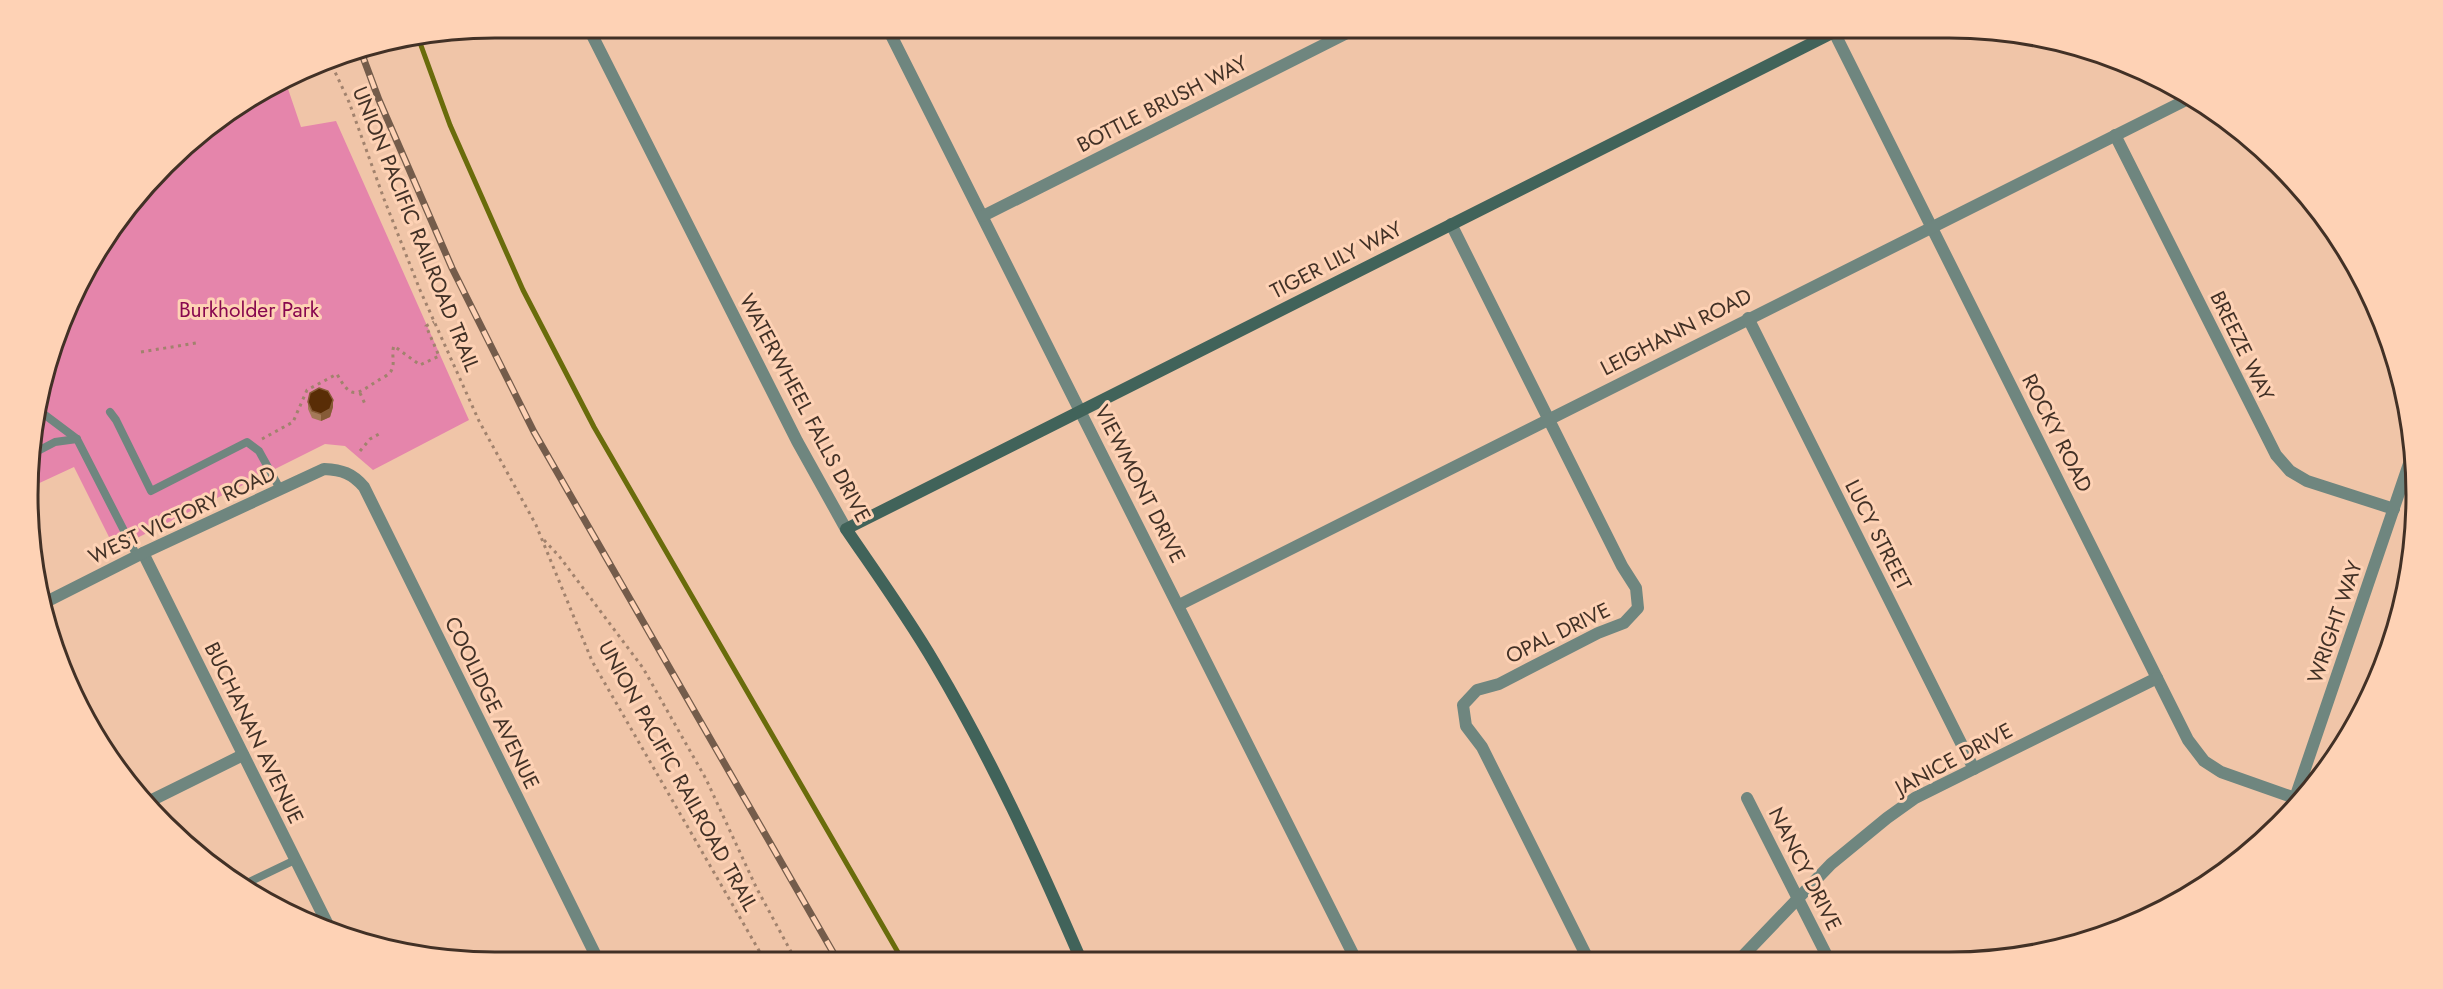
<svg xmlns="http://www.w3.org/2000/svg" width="2443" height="989" viewBox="0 0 2443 989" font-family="Jost,sans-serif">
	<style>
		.green { fill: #e585ab }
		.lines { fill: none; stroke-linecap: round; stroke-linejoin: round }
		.stream { stroke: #696c0b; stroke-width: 5 }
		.path { stroke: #a1826d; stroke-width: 3; stroke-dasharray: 3 4.5; stroke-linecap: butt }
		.lane { stroke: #6f867f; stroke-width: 8 }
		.street { stroke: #6f867f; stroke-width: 12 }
		.secondary { stroke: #41635a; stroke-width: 12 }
		.rail-casing { stroke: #745c4b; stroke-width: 7 }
		.rail { stroke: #fed2b5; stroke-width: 4.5; stroke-dasharray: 14; stroke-linecap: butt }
		.wall { fill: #a47957 }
		.shaded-wall { fill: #865b37 }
		.building { fill: #592d06; stroke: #865b37; stroke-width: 1.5 }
		.labels { text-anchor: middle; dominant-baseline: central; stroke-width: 6; stroke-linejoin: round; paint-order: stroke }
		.street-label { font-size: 21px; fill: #423126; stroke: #fed2b5 }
		.park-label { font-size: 21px; fill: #88084f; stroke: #fed2b5 }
		.rim { fill: none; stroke: #423126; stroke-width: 3 }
	</style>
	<rect width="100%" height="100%" fill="#f0c5a8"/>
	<path class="green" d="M286,83L301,127L336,121L469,420L373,470L345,446L325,444L115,549L74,467L33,486L31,433L52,344L89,261L187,143L260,90Z"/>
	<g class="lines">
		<path class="stream" d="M419,40L450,125L523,290L594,427L903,961"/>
		<g class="path">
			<path d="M329,59L349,102L384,199L420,290L479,421L536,525L592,661L765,961"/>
			<path d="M141,352L196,343"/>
			<path d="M360,393L365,404"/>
			<path d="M262,439L293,422L307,390L337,374C351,400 356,395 377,381C382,378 390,375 392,369C395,362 391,353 394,346L420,365L439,356L426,326L434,322"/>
			<path d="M360,451L370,439L379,434"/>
			<path d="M544,540L559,556L643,668L706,779L756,887L796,961"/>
		</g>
		<g class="lane">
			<path d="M37,409L77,439L137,556"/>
			<path d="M110,412L116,420L151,491L247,442L259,451L280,489"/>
			<path d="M32,454L55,442L77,439"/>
			<path d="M245,884L295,860"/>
		</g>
		<g class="street">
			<path d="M588,27L797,441L846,529"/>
			<path d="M887,27L1356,960"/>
			<path d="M1834,32L2188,740L2204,761L2221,772L2295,798"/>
			<path d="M2115,135L2276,455L2290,471L2307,481L2394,509"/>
			<path d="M983,216L1359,27"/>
			<path d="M1451,224L1622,566L1636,588L1638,608L1624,623L1598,633L1499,684L1477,690L1463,705L1466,726L1482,747L1588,959"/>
			<path d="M1748,318L1974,769"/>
			<path d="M143,553L330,929"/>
			<path d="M42,604L143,553L324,469C342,470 352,473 364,487L599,962"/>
			<path d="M1179,605L2192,97"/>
			<path d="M1747,798L1828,958"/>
			<path d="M150,801L243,755"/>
			<path d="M2293,804L2413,452"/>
			<path d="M1740,959L1831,864L1887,818L1915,798L2157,678"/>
		</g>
		<path class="secondary" d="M1081,960C1037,858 991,758 934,662C907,616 876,573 846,529L1844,27"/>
		<g class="rail-casing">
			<path id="rail" d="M360,49L379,100L452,268L534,432L838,961"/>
		</g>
		<use href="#rail" class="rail"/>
	</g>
	<path class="wall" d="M308,402L333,407L330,417L321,421L312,418L308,409Z"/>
	<path class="shaded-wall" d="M333,400V407L330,417L321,421V414Z"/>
	<path class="building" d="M319,388L328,391L333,400L330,409L321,414L312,411L308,402L310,393Z"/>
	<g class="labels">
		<g class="street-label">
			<text transform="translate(1162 104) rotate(-27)">BOTTLE BRUSH WAY</text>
			<text transform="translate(416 229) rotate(68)">UNION PACIFIC RAILROAD TRAIL</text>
			<text transform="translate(1336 260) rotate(-27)">TIGER LILY WAY</text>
			<text transform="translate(1676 332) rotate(-27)">LEIGHANN ROAD</text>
			<text transform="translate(2242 346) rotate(64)">BREEZE WAY</text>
			<text transform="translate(805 408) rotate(62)">WATERWHEEL FALLS DRIVE</text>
			<text transform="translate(2057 433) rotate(63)">ROCKY ROAD</text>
			<text transform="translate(1140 484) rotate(63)">VIEWMONT DRIVE</text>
			<text transform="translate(182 515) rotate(-25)">WEST VICTORY ROAD</text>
			<text transform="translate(1878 535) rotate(63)">LUCY STREET</text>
			<text transform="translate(2335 622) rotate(-71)">WRIGHT WAY</text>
			<text transform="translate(1558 633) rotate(-26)">OPAL DRIVE</text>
			<text transform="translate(492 703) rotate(64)">COOLIDGE AVENUE</text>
			<text transform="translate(254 733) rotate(64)">BUCHANAN AVENUE</text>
			<text transform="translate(1954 759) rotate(-28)">JANICE DRIVE</text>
			<text transform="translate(678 776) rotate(61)">UNION PACIFIC RAILROAD TRAIL</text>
			<text transform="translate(1805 869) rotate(63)">NANCY DRIVE</text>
		</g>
		<g class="park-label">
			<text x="249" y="310">Burkholder Park</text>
		</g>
	</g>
	<path d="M0 0H2443V989H0ZM495 38H1949A457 457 0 0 1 2406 495V495A457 457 0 0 1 1949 952H495A457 457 0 0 1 38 495V495A457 457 0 0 1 495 38Z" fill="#fed2b5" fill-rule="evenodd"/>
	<path class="rim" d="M495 38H1949A457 457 0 0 1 2406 495V495A457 457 0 0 1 1949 952H495A457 457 0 0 1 38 495V495A457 457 0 0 1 495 38Z"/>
</svg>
